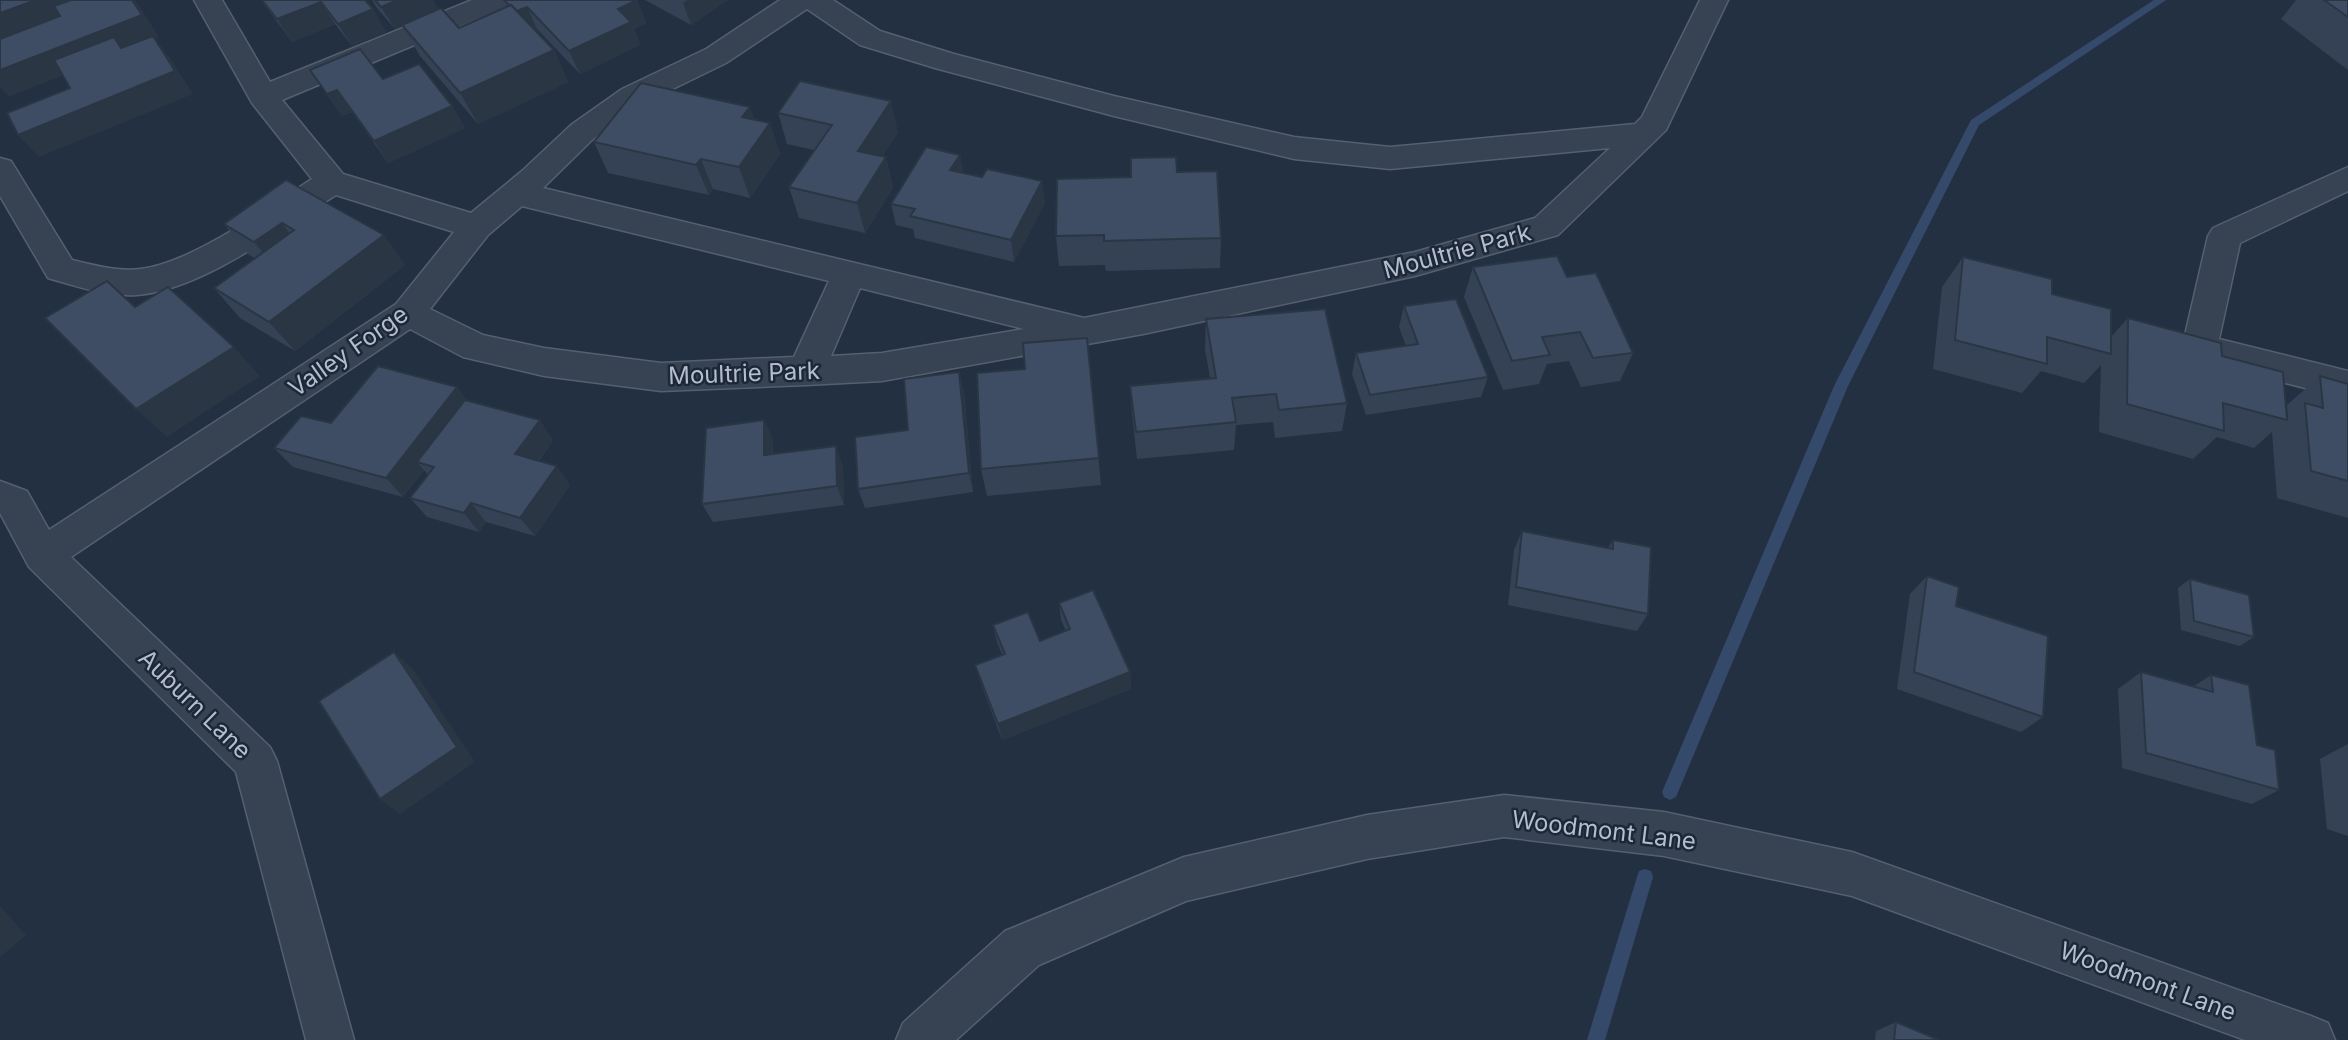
<svg xmlns="http://www.w3.org/2000/svg" width="2348" height="1040" viewBox="0 0 2348 1040" font-family="Inter,sans-serif">
	<style>
		.lines { fill: none; stroke-linecap: round; stroke-linejoin: round }
		.stream { fill: #354a6b; fill-rule: evenodd }
		.minor-casing { stroke: #55606f; stroke-width: 3 }
		.minor { fill: #374252; fill-rule: evenodd }
		.wall { fill: #354255 }
		.shaded-wall { fill: #2b3645 }
		.building { fill: #3e4d63; stroke: #2b3645; stroke-width: 2 }
		.labels { text-anchor: middle; dominant-baseline: central; stroke-width: 5; stroke-linejoin: round; paint-order: stroke }
		.street-label { font-size: 24px; fill: #b4bdcc; stroke: #1c2737 }
	</style>
	<rect width="100%" height="100%" fill="#233042"/>
	<g class="lines">
		<g class="stream">
			<path d="M2154,0H2166L1979,125L1848,386L1676,797L1670,800L1664,797L1662,792L1834,386L1971,120Z"/>
			<path d="M1645,869L1651,871L1653,877L1605,1040H1587L1637,877L1639,871Z"/>
		</g>
		<g class="minor-casing">
			<g id="minor">
				<path d="M194,0H222L270,82L472,0H512L508,6L282,100L343,174L471,213L522,171L571,125L622,89L706,49L780,0H833L880,31L954,54L1114,96L1294,137L1390,147L1635,124L1642,117L1700,0H1728L1666,130L1558,235L1415,276L1143,334L882,381L806,385L661,391L544,376L463,357L410,329L71,557L270,747L277,761L354,1040H306L236,772L29,567L0,513V481L27,491L49,530L396,304L454,232L336,195C282,229 201,290 137,295C107,297 76,286 48,278L0,196V158L11,161L72,260C93,265 118,272 141,269C194,262 266,208 312,179L252,103ZM807,9L860,45L935,68L1114,116L1294,159L1390,169L1610,148L1535,218L1415,252L1084,318L543,188L593,139L644,103L726,63ZM522,206L829,281L794,357L661,363L544,348L483,335L430,309L488,235ZM860,288L1024,329L882,353L831,356Z"/>
				<path d="M2348,167V191L2240,243L2219,339L2348,371V399L2188,358L2182,348L2208,236L2213,228Z"/>
				<path d="M1504,795L1664,812L1852,852L2311,1016L2328,1023L2335,1040H2245L1852,896L1664,856L1504,837L1367,859L1186,901L1039,965L956,1040H896L903,1023L1005,931L1184,857L1367,815Z"/>
			</g>
		</g>
		<use href="#minor" class="minor"/>
	</g>
	<g class="wall">
		<path d="M261,0H365L373,9L386,32L352,46L335,24L292,42Z"/>
		<path d="M372,0H433L438,9L459,28L505,8L500,0H637L646,23L634,29L640,45L580,74L537,29L535,30L554,50L568,82L478,124L420,56L403,26L395,29L376,7Z"/>
		<path d="M645,0H728L691,25Z"/>
		<path d="M2296,0H2348V70L2281,19Z"/>
		<path d="M310,70L383,79L452,106L465,128L388,163L352,112L342,116Z"/>
		<path d="M778,113L898,132L882,156L886,157L893,188L865,233L799,218L789,187L814,150L787,144Z"/>
		<path d="M755,120L770,123L780,154L750,198L713,189L709,195L608,173L594,142Z"/>
		<path d="M960,155L963,173L1045,203L1014,262L915,238L913,229L896,225L891,204Z"/>
		<path d="M1177,172L1221,238L1220,268L1106,271L1105,265L1059,266L1056,236L1131,177Z"/>
		<path d="M286,180L405,265L295,351L240,318L214,288L255,258L249,255L224,224Z"/>
		<path d="M1963,257L2052,294L2111,337L2128,318L2222,356L2286,418L2288,417L2287,405L2320,376L2348,384V518L2277,498L2272,432L2254,448L2217,437L2193,459L2099,432L2101,365L2084,383L2041,371L2022,393L1933,369L1942,287Z"/>
		<path d="M1473,267L1567,277L1633,353L1620,381L1581,387L1569,361L1547,364L1539,384L1503,390L1464,297Z"/>
		<path d="M1404,306L1488,377L1481,397L1366,415L1352,374L1356,353L1406,346L1399,327Z"/>
		<path d="M1206,319L1347,403L1342,431L1275,438L1273,422L1236,425L1234,450L1137,459L1132,414L1130,386L1210,378L1205,349Z"/>
		<path d="M1087,338L1101,485L987,496L981,469L1025,369Z"/>
		<path d="M964,392L973,492L865,508L858,489L908,430Z"/>
		<path d="M467,401L553,440L539,461L570,485L535,536L486,522L479,532L427,517L410,498L428,475L424,470L403,497L293,467L274,448L331,423Z"/>
		<path d="M764,420L773,440V454L843,466L844,505L713,522L702,504Z"/>
		<path d="M1522,531L1608,548L1613,540L1648,614L1637,631L1508,605L1514,550Z"/>
		<path d="M1927,576L2043,717L2021,732L1897,689L1910,594Z"/>
		<path d="M2190,579L2254,637L2240,646L2181,630L2178,588Z"/>
		<path d="M1059,603L1130,672L1131,689L1002,740L980,681L975,665L1002,654L997,642L993,625L1040,641L1066,631L1061,620Z"/>
		<path d="M2141,672L2194,686L2211,675L2257,745L2279,790L2252,804L2122,768L2118,689Z"/>
		<path d="M2348,744V836L2327,829L2320,759Z"/>
		<path d="M1896,1022L1939,1040H1875L1876,1031Z"/>
	</g>
	<g class="shaded-wall">
		<path d="M36,0H116L0,43V13Z"/>
		<path d="M132,0H135L138,4L159,37L155,39L170,58L193,94L39,157L18,135L123,51L9,97L0,87V70Z"/>
		<path d="M398,0H433L439,10L395,29L381,7Z"/>
		<path d="M637,0L646,23L634,29L640,45L580,74L569,51L618,9Z"/>
		<path d="M687,0H728L691,25L683,3Z"/>
		<path d="M321,2L335,24L292,42L277,19Z"/>
		<path d="M527,7L537,29L526,34L515,12Z"/>
		<path d="M373,9L386,32L352,46L338,24Z"/>
		<path d="M554,50L568,82L478,124L460,93Z"/>
		<path d="M337,90L352,112L342,116L327,94Z"/>
		<path d="M891,101L898,132L866,181L858,151Z"/>
		<path d="M452,106L465,128L388,163L374,141Z"/>
		<path d="M750,107L760,137L770,123L780,154L750,198L739,167L742,117Z"/>
		<path d="M960,155L964,177L950,170Z"/>
		<path d="M886,157L893,188L865,233L857,203Z"/>
		<path d="M701,159L713,189L709,195L696,165Z"/>
		<path d="M1042,181L1045,203L1014,262L1011,240Z"/>
		<path d="M282,223L305,253L279,272L254,242Z"/>
		<path d="M384,235L405,265L295,351L269,322Z"/>
		<path d="M234,347L260,376L167,437L136,409Z"/>
		<path d="M959,372L964,392L973,492L969,473Z"/>
		<path d="M457,387L472,407L417,462L424,470L403,497L386,478Z"/>
		<path d="M540,420L553,440L529,474L515,454Z"/>
		<path d="M764,420L773,440L772,475L764,455Z"/>
		<path d="M836,446L843,466L844,505L837,486Z"/>
		<path d="M557,466L570,485L535,536L520,518Z"/>
		<path d="M471,503L486,522L479,532L464,513Z"/>
		<path d="M394,652L413,669L475,762L400,814L380,799Z"/>
		<path d="M1130,672L1131,689L1002,740L998,724Z"/>
		<path d="M0,906L26,935L0,957Z"/>
	</g>
	<g class="building">
		<path d="M0,0H36L0,13Z"/>
		<path d="M71,0H132L142,15L0,70V39L60,16L54,6Z"/>
		<path d="M262,0H365L373,9L338,24L321,2L277,19Z"/>
		<path d="M375,0H398L381,7Z"/>
		<path d="M504,0H637L618,9L631,22L569,51L527,7L517,11L511,5L510,6Z"/>
		<path d="M2324,0H2348V17Z"/>
		<path d="M511,5L554,50L460,93L402,25L441,8L459,28Z"/>
		<path d="M153,36L175,71L18,135L7,113L70,88L54,60L114,37L121,48Z"/>
		<path d="M360,49L383,79L419,64L452,106L374,141L337,90L327,94L310,70Z"/>
		<path d="M800,81L891,101L858,151L886,157L857,203L789,187L832,125L778,113Z"/>
		<path d="M641,83L750,107L742,117L770,123L739,167L701,159L696,165L594,142Z"/>
		<path d="M926,147L960,155L950,170L982,177L987,169L1042,181L1011,240L910,216L915,209L891,204Z"/>
		<path d="M1176,157L1177,172L1217,171L1221,238L1104,241V235L1056,236L1057,179L1131,177V158Z"/>
		<path d="M286,180L384,235L269,322L214,288L294,230L282,223L254,242L224,224Z"/>
		<path d="M1557,256L1567,277L1596,273L1633,353L1593,358L1580,332L1542,337L1550,355L1512,361L1473,267Z"/>
		<path d="M1963,257L2052,279V294L2111,309V354L2047,337V364L1955,340Z"/>
		<path d="M107,281L135,307L168,287L234,347L136,409L45,318Z"/>
		<path d="M1456,299L1488,377L1370,395L1356,353L1418,344L1404,306Z"/>
		<path d="M1325,309L1347,403L1279,410L1276,394L1232,398L1236,422L1136,432L1130,386L1216,378L1206,319Z"/>
		<path d="M2128,318L2221,343L2222,356L2283,372L2287,420L2223,403L2224,431L2127,404Z"/>
		<path d="M1087,338L1099,458L981,469L977,373L1025,369L1023,343Z"/>
		<path d="M378,366L457,387L386,478L274,448L301,416L331,423Z"/>
		<path d="M959,372L969,473L858,489L855,437L908,430L904,379Z"/>
		<path d="M2320,376L2348,384V481L2311,471L2305,403L2323,408Z"/>
		<path d="M465,400L540,420L515,454L557,466L520,518L471,503L464,513L410,498L434,467L417,462Z"/>
		<path d="M764,420V455L836,446L837,486L702,504L706,428Z"/>
		<path d="M1522,531L1613,549V540L1651,547L1648,614L1516,587Z"/>
		<path d="M1927,576L1959,587L1956,606L2048,636L2043,717L1914,672Z"/>
		<path d="M2190,579L2249,595L2254,637L2194,621Z"/>
		<path d="M1093,590L1130,672L998,724L975,665L1005,654L993,625L1028,612L1040,641L1070,629L1059,603Z"/>
		<path d="M394,652L457,747L380,799L319,701Z"/>
		<path d="M2141,672L2213,692L2211,675L2249,685L2257,745L2275,750L2279,790L2146,753Z"/>
		<path d="M1896,1022L1939,1040H1894Z"/>
	</g>
	<g class="labels">
		<g class="street-label">
			<text transform="translate(1457 251) rotate(-15)">Moultrie Park</text>
			<text transform="translate(348 351) rotate(-35)">Valley Forge</text>
			<text transform="translate(744 373) rotate(-2)">Moultrie Park</text>
			<text transform="translate(195 704) rotate(44)">Auburn Lane</text>
			<text transform="translate(1604 830) rotate(7)">Woodmont Lane</text>
			<text transform="translate(2148 981) rotate(20)">Woodmont Lane</text>
		</g>
	</g>
</svg>
